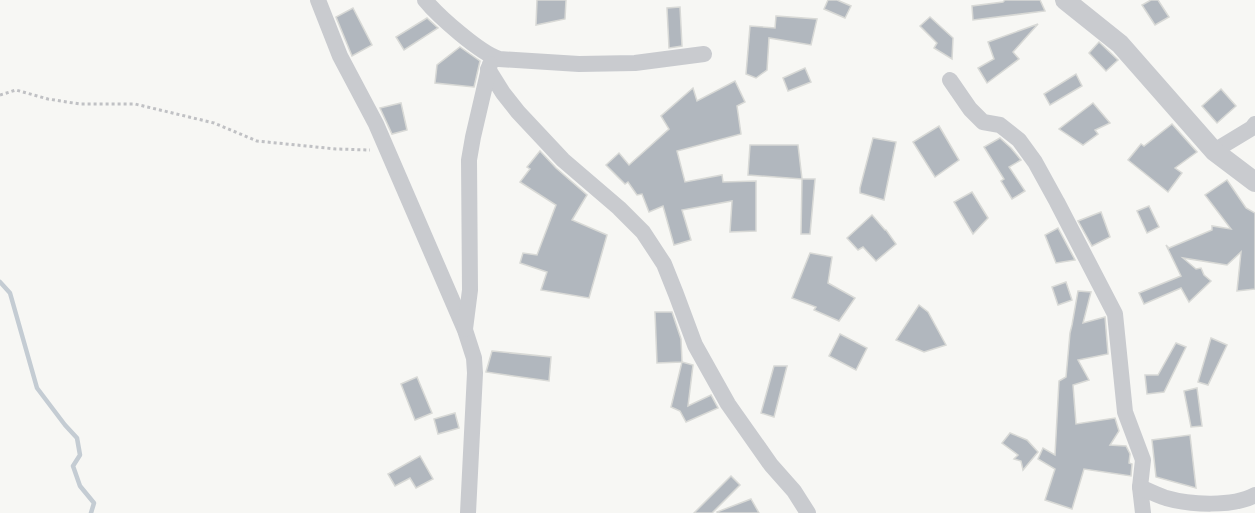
<svg xmlns="http://www.w3.org/2000/svg" width="1255" height="513" viewBox="0 0 1255 513" font-family="'Asap Condensed',sans-serif">
	<style>
		.lines { fill: none; stroke-linecap: round; stroke-linejoin: round }
		.stream { stroke: #c4ccd3; stroke-width: 4.5 }
		.building { fill: #b1b7be; stroke: #d8d9d6; stroke-width: 1.5 }
		.path { stroke: #c0c1c4; stroke-width: 3; stroke-dasharray: 3 3; stroke-linecap: butt }
		.minor { stroke: #c9cbcf; stroke-width: 16 }
		.tertiary { stroke: #c9cbcf; stroke-width: 20 }
	</style>
	<rect width="100%" height="100%" fill="#f7f7f4"/>
	<g class="lines">
		<path class="stream" d="M0,282L10,293L37,388L65,425L77,438L80,455L73,466L80,486L94,503L91,513"/>
	</g>
	<g class="building">
		<path d="M537,0H566L565,19L536,25Z"/>
		<path d="M828,0H837L851,6L845,18L824,9Z"/>
		<path d="M1005,0H1040L1045,11L973,20L972,6L1003,2Z"/>
		<path d="M1151,0H1158L1169,17L1155,25L1142,5Z"/>
		<path d="M680,7L682,46L669,48L667,8Z"/>
		<path d="M353,8L372,45L352,56L336,17Z"/>
		<path d="M776,16L817,19L811,45L769,38L767,70L756,78L746,74L750,26L775,28Z"/>
		<path d="M930,17L953,38L952,59L934,48L937,43L920,26Z"/>
		<path d="M427,18L438,28L404,50L396,37Z"/>
		<path d="M1038,24L1013,52L1019,59L987,83L978,68L994,59L988,42Z"/>
		<path d="M1099,42L1118,60L1106,71L1089,53Z"/>
		<path d="M460,47L480,61L474,87L435,83L437,65Z"/>
		<path d="M805,68L811,82L788,91L783,78Z"/>
		<path d="M1076,74L1082,86L1050,105L1044,94Z"/>
		<path d="M735,81L745,102L737,106L741,134L677,151L685,182L722,175L723,182L756,181V231L730,232L732,201L682,210L691,240L674,245L663,206L649,212L642,194L637,195L628,182L625,184L606,165L619,153L629,165L669,129L661,116L693,88L697,101Z"/>
		<path d="M1221,89L1236,106L1217,123L1202,106Z"/>
		<path d="M401,103L407,130L392,134L380,108Z"/>
		<path d="M1093,103L1110,123L1095,130L1098,134L1083,145L1059,129Z"/>
		<path d="M1172,124L1197,152L1175,168L1182,173L1168,192L1128,160L1141,144L1144,146Z"/>
		<path d="M939,126L959,160L935,177L913,142Z"/>
		<path d="M873,138L896,142L884,200L860,193V188Z"/>
		<path d="M1000,138L1011,148L1021,160L1009,167L1025,191L1012,199L1001,181L1004,179L984,147Z"/>
		<path d="M750,145H798L802,179L748,175Z"/>
		<path d="M540,151L556,168L587,195L572,220L607,235L589,298L541,290L547,272L520,263L523,253L537,255L556,205L520,182L530,169L527,167Z"/>
		<path d="M802,179H815L810,234H801Z"/>
		<path d="M1227,180L1246,208L1255,213V289L1237,291L1241,252L1227,265L1183,258L1196,269L1201,268L1204,275L1211,281L1189,302L1181,288L1144,304L1139,293L1181,276L1166,245L1169,248L1212,230V226L1231,229L1205,195Z"/>
		<path d="M972,192L988,218L973,234L954,202Z"/>
		<path d="M1149,206L1159,227L1147,233L1137,211Z"/>
		<path d="M1101,212L1110,237L1092,246L1078,221Z"/>
		<path d="M872,215L885,230H886L896,244L876,261L863,247L858,250L847,238Z"/>
		<path d="M1058,228L1075,260L1056,263L1045,235Z"/>
		<path d="M810,253L832,257L828,283L855,298L839,321L814,310L816,307L792,298Z"/>
		<path d="M1066,282L1072,300L1058,305L1052,287Z"/>
		<path d="M1078,291L1091,292L1083,323L1105,317L1108,354L1078,360L1089,380L1073,385L1076,424L1115,418L1119,431L1110,445L1126,446L1130,454L1129,463L1132,464L1131,476L1084,469L1072,509L1045,500L1055,469L1038,459L1043,448L1055,455L1059,381L1066,377L1070,333L1072,325Z"/>
		<path d="M919,305L928,312L946,345L924,352L896,340Z"/>
		<path d="M655,312H672L681,339L682,362L657,363Z"/>
		<path d="M840,334L867,348L856,370L829,356Z"/>
		<path d="M1211,338L1227,345L1208,385L1198,382Z"/>
		<path d="M1176,343L1186,347L1164,392L1147,394L1145,375H1158Z"/>
		<path d="M492,351L551,357L549,381L486,372Z"/>
		<path d="M682,362L693,365L688,406L711,395L718,408L686,422L680,411L671,407Z"/>
		<path d="M774,366H787L774,417L761,413Z"/>
		<path d="M417,377L432,413L415,420L401,384Z"/>
		<path d="M1197,388L1202,426L1191,427L1184,391Z"/>
		<path d="M455,413L459,428L438,434L434,419Z"/>
		<path d="M1010,433L1027,440L1038,452L1023,470L1021,461L1014,459L1018,455L1002,443Z"/>
		<path d="M1190,435L1196,488L1156,477L1152,440Z"/>
		<path d="M420,456L433,479L416,488L410,478L395,486L388,474Z"/>
		<path d="M731,476L740,485L712,513H694Z"/>
		<path d="M751,499L759,513H718L717,512Z"/>
	</g>
	<g class="lines">
		<path class="path" d="M0,95L16,90L48,99L80,104H135L214,123L257,141L336,149L370,150"/>
		<g class="minor">
			<path d="M318,0L340,56L376,124L465,330L474,358L475,373L468,513"/>
			<path d="M425,0C438,16 480,53 499,59L579,64L635,63L704,54"/>
			<path d="M488,69L503,93L518,112L563,160L619,208L643,232L664,264L676,294L695,345L728,404L771,465L794,491L808,513"/>
			<path d="M950,80L970,109L983,122L1000,125L1019,140L1035,162L1057,202L1115,314L1125,412L1143,460L1140,487L1143,513"/>
			<path d="M1214,151L1252,128L1255,124"/>
			<path d="M465,329L470,290L469,160L473,137L490,64"/>
			<path d="M1140,487C1149,491 1157,495 1166,498C1190,505 1233,507 1255,495"/>
		</g>
		<path class="tertiary" d="M1065,0L1120,44L1214,151L1255,182"/>
	</g>
</svg>
